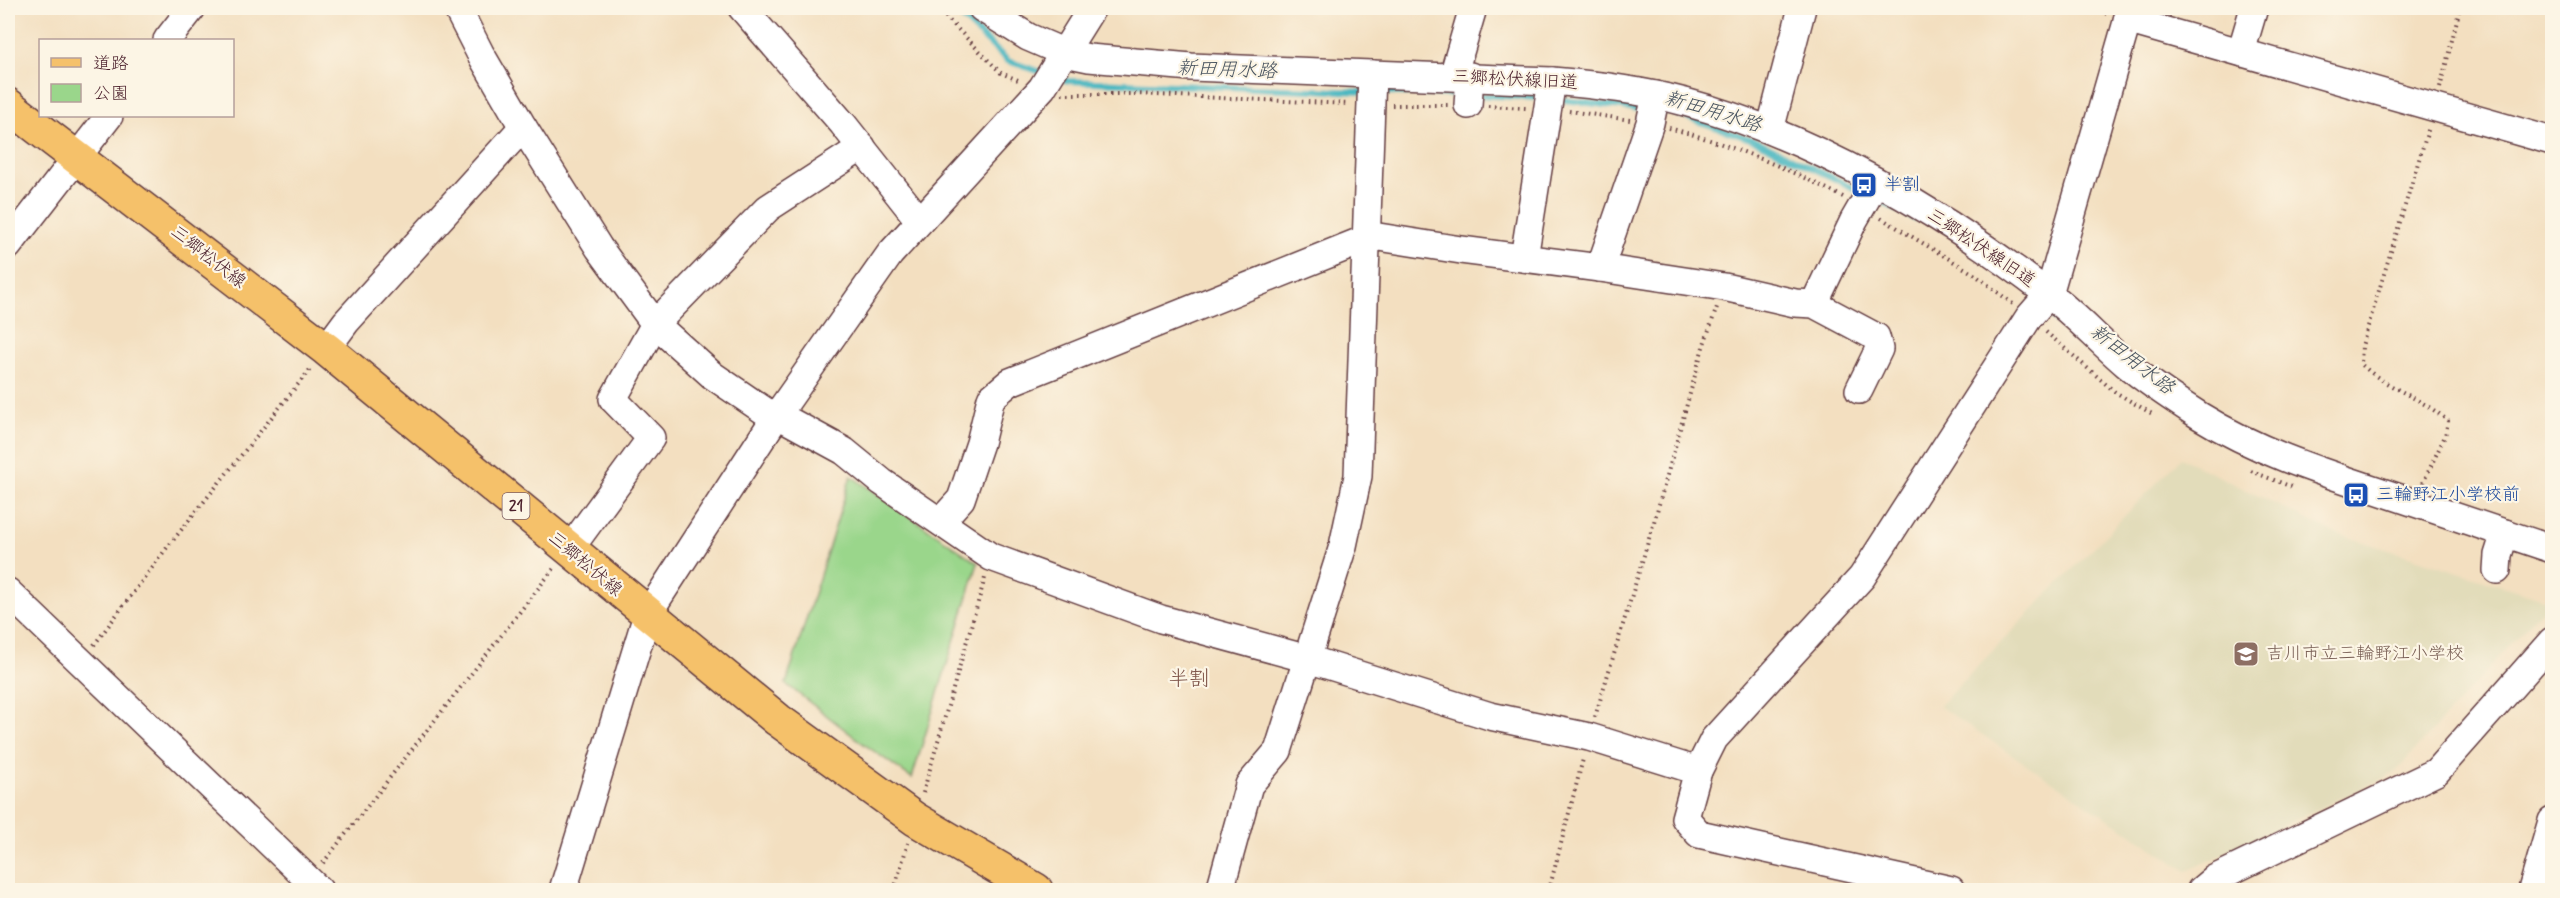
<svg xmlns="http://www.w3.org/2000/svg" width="2560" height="898" viewBox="0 0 2560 898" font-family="Mynerve,'Klee One',sans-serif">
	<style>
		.built { fill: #e2dcba }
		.green { fill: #9ad68b; stroke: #727a5b; stroke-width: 1.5 }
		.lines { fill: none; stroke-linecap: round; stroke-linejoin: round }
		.stream { stroke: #48b7c1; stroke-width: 6 }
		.minor-casing { stroke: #633c41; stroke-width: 30 }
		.major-casing { stroke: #633c41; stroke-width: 36 }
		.path { stroke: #633c41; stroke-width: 4; stroke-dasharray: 1.5 4.5; stroke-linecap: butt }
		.minor { stroke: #fff; stroke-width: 27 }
		.major { stroke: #f5c16b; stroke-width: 33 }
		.labels { text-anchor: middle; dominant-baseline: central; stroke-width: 4.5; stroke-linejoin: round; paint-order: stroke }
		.shield { fill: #fcf5e5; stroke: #7f5f63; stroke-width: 1.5 }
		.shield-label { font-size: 16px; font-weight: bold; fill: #4a1f2b }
		.street-label { font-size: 18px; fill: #4a1f2b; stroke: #fcf5e5 }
		.transit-label { font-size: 18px; fill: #164399; stroke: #fcf5e5; text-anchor: start }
		.education-label { font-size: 18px; fill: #785e54; stroke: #fcf5e5; text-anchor: start }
		.water-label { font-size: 20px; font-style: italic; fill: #495460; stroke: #fcf5e5 }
		.quarter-label { font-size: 21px; fill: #7e5449; stroke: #fcf5e5 }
	</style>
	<rect width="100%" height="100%" fill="#fcf5e5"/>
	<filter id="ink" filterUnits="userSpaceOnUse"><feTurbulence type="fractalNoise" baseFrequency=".0167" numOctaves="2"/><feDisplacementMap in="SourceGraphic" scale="12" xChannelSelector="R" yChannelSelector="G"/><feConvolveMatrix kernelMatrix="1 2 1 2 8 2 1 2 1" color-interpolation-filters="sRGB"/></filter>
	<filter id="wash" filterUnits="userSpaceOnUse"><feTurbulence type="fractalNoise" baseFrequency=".008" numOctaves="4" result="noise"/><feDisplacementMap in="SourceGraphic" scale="24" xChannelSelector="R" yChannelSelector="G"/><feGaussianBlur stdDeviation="1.35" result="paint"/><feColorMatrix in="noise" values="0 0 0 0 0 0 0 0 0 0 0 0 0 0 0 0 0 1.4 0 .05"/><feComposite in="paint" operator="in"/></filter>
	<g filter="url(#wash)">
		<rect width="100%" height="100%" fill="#f3dfc0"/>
		<path class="built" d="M2181,458L2332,532L2550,601L2394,773L2187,871L1939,706Z"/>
		<path class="green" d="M851,476L978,563L912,778L861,742L786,684Z"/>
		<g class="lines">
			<g class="stream">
				<path d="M952,8L1008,61L1044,73"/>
				<path d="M1056,77L1068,81L1366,92"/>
				<path d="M1379,92L1462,95"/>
				<path d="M1475,95L1543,98"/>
				<path d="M1556,99L1647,110"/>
				<path d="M1660,111L1671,112L1759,142L1862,192"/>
				<path d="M1874,198L1915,219"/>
				<path d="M2043,309L2097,355"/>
			</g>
		</g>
	</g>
	<g filter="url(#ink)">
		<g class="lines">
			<g class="minor-casing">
				<g id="minor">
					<path d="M457,8L480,53L523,127L599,248L655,324L712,375L775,418"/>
					<path d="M742,8L843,124L919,220"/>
					<path d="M982,8L1028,37L1065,53L1089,58L1191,67L1552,81C1597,85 1641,90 1685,102C1812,136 1943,213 2047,293C2075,314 2099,341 2126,364C2149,383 2175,400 2200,416C2255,450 2315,470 2376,490C2435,510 2494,529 2552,549"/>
					<path d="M2127,20L2552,141"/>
					<path d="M167,40L192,8"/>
					<path d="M2241,52L2254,8"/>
					<path d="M1453,76L1473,8"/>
					<path d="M1468,105L1470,76"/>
					<path d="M1770,130L1802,8"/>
					<path d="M1366,235L1461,250L1600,268L1724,287L1795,303L1814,304L1876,337L1879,349L1859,390"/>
					<path d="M8,246L109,116"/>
					<path d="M1524,258L1552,81"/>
					<path d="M1600,268L1650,123L1656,95"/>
					<path d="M1814,304L1854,220L1876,182"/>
					<path d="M326,349L346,322L523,127"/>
					<path d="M778,415L844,451L882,482L991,557L1161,619L1308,659L1490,716L1589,737L1698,771"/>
					<path d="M941,521L961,499L980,443L991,398L1010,382L1366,239"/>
					<path d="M569,550L651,438L613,399L655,324L768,208L862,147"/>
					<path d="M2497,570L2498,555L2505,533"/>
					<path d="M8,592L319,890"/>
					<path d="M563,890L647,615L775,418L890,254L1042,88L1092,8"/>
					<path d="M1220,890L1249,785L1278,751L1343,546L1358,476L1372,74"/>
					<path d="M1951,890L1699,834L1685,818L1698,771L1714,739L1862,577L2029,317L2049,294L2131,8"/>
					<path d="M2201,890L2214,879L2436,772L2552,641"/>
					<path d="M2532,890L2552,821"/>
				</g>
			</g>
			<g class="major-casing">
				<path id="major" d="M8,105L326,349L778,720L915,819L1036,890"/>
			</g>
			<g class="path">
				<path d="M937,8L1001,73L1018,80"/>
				<path d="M2082,8L2106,14"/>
				<path d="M2440,88L2460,8"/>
				<path d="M1062,94H1135L1349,104"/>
				<path d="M1392,105H1448"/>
				<path d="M1488,106L1526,108"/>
				<path d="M1569,111L1630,120"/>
				<path d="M1669,128C1730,144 1787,168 1843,197"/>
				<path d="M1881,218L1974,274L2013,304"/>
				<path d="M2046,332L2115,392L2154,415"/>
				<path d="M2251,471L2292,487"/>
				<path d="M2423,483L2445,436L2448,421C2422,398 2386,388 2361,364L2362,346L2429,127"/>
				<path d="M94,645L166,549L312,367"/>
				<path d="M1595,717L1654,522L1703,347L1717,307"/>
				<path d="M923,793L985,578"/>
				<path d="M323,863L555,567"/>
				<path d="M894,890L908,843"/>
				<path d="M1549,890L1583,759"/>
			</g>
			<use href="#minor" class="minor"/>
			<use href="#major" class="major"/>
		</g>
	</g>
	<defs>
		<g id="bus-square" transform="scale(1.35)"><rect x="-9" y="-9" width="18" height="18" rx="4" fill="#1a4fb4" stroke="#fcf5e5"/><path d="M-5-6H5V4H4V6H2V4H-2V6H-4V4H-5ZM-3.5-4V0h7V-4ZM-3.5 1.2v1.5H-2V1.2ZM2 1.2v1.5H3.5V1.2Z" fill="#fff"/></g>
		<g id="school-square" transform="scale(1.35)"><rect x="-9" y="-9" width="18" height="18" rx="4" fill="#8d6e63" stroke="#fcf5e5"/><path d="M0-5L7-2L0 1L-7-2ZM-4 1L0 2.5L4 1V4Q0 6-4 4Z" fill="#fff"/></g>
	</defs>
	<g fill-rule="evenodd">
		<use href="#bus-square" x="1864" y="185"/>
		<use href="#bus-square" x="2356" y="495"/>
		<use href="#school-square" x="2246" y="654"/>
	</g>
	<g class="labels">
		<rect class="shield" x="502.5" y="493" width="27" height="26" rx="4.5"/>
		<g class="shield-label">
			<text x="516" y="506">21</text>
		</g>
		<g class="street-label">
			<text transform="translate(1515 80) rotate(3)">三郷松伏線旧道</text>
			<text transform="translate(1981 248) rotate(34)">三郷松伏線旧道</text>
			<text transform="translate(208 257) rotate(38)">三郷松伏線</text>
			<text transform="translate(585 564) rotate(40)">三郷松伏線</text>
		</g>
		<g class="transit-label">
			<text x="1884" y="185">半割</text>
			<text x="2376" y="495">三輪野江小学校前</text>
		</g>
		<g class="education-label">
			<text x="2266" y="654">吉川市立三輪野江小学校</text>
		</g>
		<g class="water-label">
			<text transform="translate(1227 70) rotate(2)">新田用水路</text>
			<text transform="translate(1713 112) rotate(17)">新田用水路</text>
			<text transform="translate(2132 360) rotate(38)">新田用水路</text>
		</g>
		<g class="quarter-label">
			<text x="1189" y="679">半割</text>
		</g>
	</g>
	<rect width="2560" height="898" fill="none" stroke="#fcf5e5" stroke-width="30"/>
	<rect x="39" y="39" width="195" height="78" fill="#fcf5e5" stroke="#b59f9b" stroke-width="1.5"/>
	<rect x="51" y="58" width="30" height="9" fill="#f5c16b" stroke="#b59f9b" stroke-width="1.5"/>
	<text x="93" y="69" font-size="18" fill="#4a1f2b">道路</text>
	<rect x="51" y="84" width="30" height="18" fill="#9ad68b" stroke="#b59f9b" stroke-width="1.5"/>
	<text x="93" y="99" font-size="18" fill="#4a1f2b">公園</text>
</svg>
